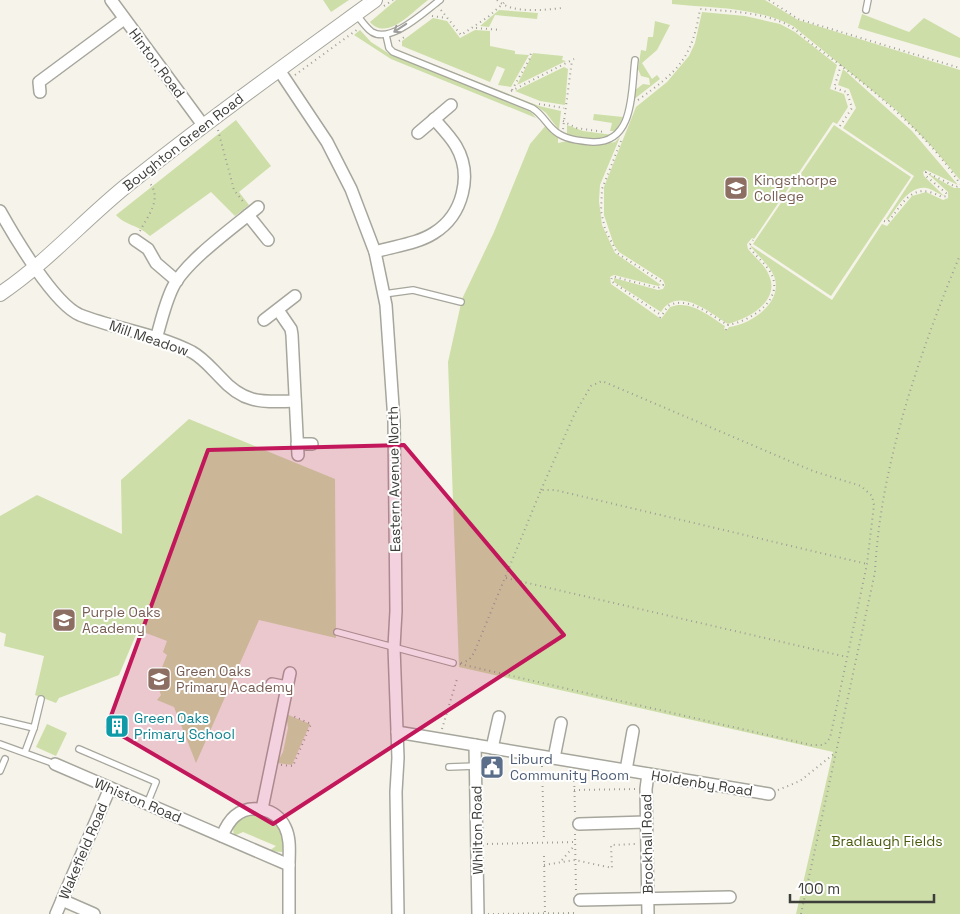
<svg xmlns="http://www.w3.org/2000/svg" width="960" height="914" viewBox="0 0 960 914" font-family="'Space Grotesk',sans-serif">
	<style>
		.green { fill: #cddea8 }
		.lines { fill: none; stroke-linecap: round; stroke-linejoin: round }
		.service-casing { stroke: #a7a69c; stroke-width: 8 }
		.minor-casing { stroke: #a7a69c; stroke-width: 14 }
		.tertiary-casing { stroke: #a7a69c; stroke-width: 16 }
		.path { stroke: #9f9e97; stroke-width: 2; stroke-dasharray: 1 4; stroke-linecap: butt }
		.service { stroke: #fff; stroke-width: 5.5 }
		.minor { stroke: #fff; stroke-width: 11 }
		.tertiary { stroke: #fff; stroke-width: 14 }
		.oneway { stroke: #9e9e9c }
		.marked { fill: #c2185b; fill-opacity: 0.2; stroke: #c2185b; stroke-width: 4; stroke-linejoin: round }
		.labels { text-anchor: middle; dominant-baseline: central; stroke-width: 4; stroke-linejoin: round; paint-order: stroke }
		.street-label { font-size: 14px; fill: #3d3d39; stroke: #fff }
		.education-label { font-size: 14px; fill: #785e54; stroke: #fff; text-anchor: start }
		.culture-label { font-size: 14px; fill: #0d838f; stroke: #fff; text-anchor: start }
		.service-label { font-size: 14px; fill: #4e5e75; stroke: #fff; text-anchor: start }
		.park-label { font-size: 14px; fill: #4b5d0d; stroke: #fff }
	</style>
	<rect width="100%" height="100%" fill="#f6f4ea"/>
	<g class="green">
		<path d="M323,0H349L331,12Z"/>
		<path d="M396,0H428C413,11 387,42 370,22Z"/>
		<path d="M672,0H765L798,20L960,70V180L934,149L896,110L793,26C757,7 711,8 672,4Z"/>
		<path d="M499,10L538,13L537,19L495,15L489,27L480,26Z"/>
		<path d="M702,12L745,16L780,24L795,32L837,65L830,89L844,94L848,107L837,124L833,122L754,239L752,238L747,244L748,249C754,257 764,264 768,273C782,300 750,318 728,324C710,313 678,285 661,312L614,282V278L658,290L663,289L665,285L663,280L619,252L614,245L604,215V187L636,107L667,82L689,56L695,43Z"/>
		<path d="M862,14L909,32L924,18L960,38V58L858,28Z"/>
		<path d="M433,18L447,21L460,38L475,30L490,31V46L515,51V54L529,55L511,87L498,85L505,69L497,66L490,82L402,46V41Z"/>
		<path d="M655,21L670,25L657,50L642,63L652,79L657,75L660,79L633,100L634,91L643,84L650,85L649,78L641,76L638,69L641,50L646,51L648,37H653Z"/>
		<path d="M360,30L371,42L388,53L531,112L536,118L391,59L354,35Z"/>
		<path d="M395,49L539,106L561,111L559,130L546,113L538,107Z"/>
		<path d="M533,53L563,56L562,60L566,61L517,85Z"/>
		<path d="M564,67L568,69L565,105L540,101L515,91Z"/>
		<path d="M843,69L912,131L958,185L926,170L923,172L924,176L944,196C938,194 933,189 926,188C908,186 897,208 888,220L886,219L914,176L843,128L856,108L849,89L838,85Z"/>
		<path d="M594,114L623,117L616,131H610L612,123L593,120Z"/>
		<path d="M236,120L271,166L239,192L249,205L235,216L211,192L150,236C137,224 126,226 116,215Z"/>
		<path d="M547,124L558,137V143L567,141L577,144H604L615,142L620,137L600,185L599,201L602,225L615,253L661,285L658,286L614,275L610,277L611,284L661,319L670,307C690,299 709,316 725,326L724,329L727,330L729,327C752,324 784,302 774,276C769,264 757,256 750,245L832,300L882,224L887,226L912,196L926,192L943,200L948,198V192L927,173L954,188H960V914H796L833,752L459,667L448,362L462,299L494,232L530,144Z"/>
		<path d="M567,125L583,131L613,135C600,142 581,139 567,135Z"/>
		<path d="M834,125L911,177L831,296L753,244Z"/>
		<path d="M189,419L335,479L336,638L259,620L196,763L174,707L157,700L161,695L156,682L167,655L163,652L167,641L138,630L119,675L59,698L56,703L35,695L44,656L4,646L6,634L0,632V516L37,495L122,534L121,480Z"/>
		<path d="M286,714L310,724L292,765L277,763L283,752L288,728Z"/>
		<path d="M47,724L67,733L56,756L36,747Z"/>
		<path d="M255,814C273,816 291,833 282,852L269,851L276,846L243,832L234,836L233,828L237,821Z"/>
	</g>
	<g class="lines">
		<g class="service-casing">
			<g id="service">
				<path d="M866,10L868,0"/>
				<path d="M356,14C361,20 366,28 372,32C391,44 425,11 440,0"/>
				<path d="M386,35L389,48L393,52L532,108C544,115 548,128 559,134C569,140 581,141 593,142C635,143 631,91 635,60"/>
				<path d="M384,294L413,290L461,302"/>
				<path d="M337,632L453,663"/>
				<path d="M0,720L34,728L25,752"/>
				<path d="M34,728L41,699"/>
				<path d="M0,744L55,764"/>
				<path d="M79,749L156,782L147,804"/>
				<path d="M449,767L476,766"/>
				<path d="M0,771L5,759"/>
			</g>
		</g>
		<g class="minor-casing">
			<g id="minor">
				<path d="M111,0L203,125"/>
				<path d="M279,70L327,142L351,189L375,252L386,305L394,421L396,611L394,647L398,758L396,792L398,914"/>
				<path d="M40,92L39,82L124,19"/>
				<path d="M418,133L451,105"/>
				<path d="M0,211C14,236 54,304 80,315C116,329 157,334 192,352C203,358 211,368 220,377C244,404 261,402 295,401"/>
				<path d="M248,215L268,240"/>
				<path d="M135,240L148,249L156,263L177,281"/>
				<path d="M375,252C394,246 417,244 434,233C463,215 473,175 456,146C450,136 442,128 434,119"/>
				<path d="M278,310L291,329L292,335L298,455"/>
				<path d="M264,320L295,296"/>
				<path d="M156,339C161,322 165,303 173,287C186,261 234,227 258,207"/>
				<path d="M297,444H312"/>
				<path d="M272,684L287,687"/>
				<path d="M397,732L769,794"/>
				<path d="M475,745L478,914"/>
				<path d="M492,748L499,717"/>
				<path d="M554,758L561,723"/>
				<path d="M55,764L289,865V914"/>
				<path d="M626,770L633,731"/>
				<path d="M262,809L290,673"/>
				<path d="M579,824L646,822"/>
				<path d="M222,836C225,829 229,821 235,816C250,803 276,808 285,827C291,839 289,853 289,865"/>
				<path d="M62,900L94,914"/>
				<path d="M580,900L730,897"/>
				<path d="M56,914L110,788"/>
				<path d="M648,914L646,789L648,774"/>
			</g>
		</g>
		<g class="tertiary-casing">
			<path id="tertiary" d="M0,294C46,263 83,221 126,186C207,121 291,61 375,0"/>
		</g>
		<g class="path">
			<path d="M497,0C512,14 543,10 562,8"/>
			<path d="M769,0L798,19L960,68"/>
			<path d="M384,6L393,0"/>
			<path d="M441,10L461,35L488,17L507,0"/>
			<path d="M432,16L447,18"/>
			<path d="M476,28L501,30"/>
			<path d="M399,41L407,35"/>
			<path d="M295,75L358,29"/>
			<path d="M512,90L530,58L531,52"/>
			<path d="M511,91L574,59"/>
			<path d="M638,100C678,71 692,59 700,9C727,11 761,12 786,24C798,30 806,40 816,47C865,83 927,132 960,184"/>
			<path d="M539,104L564,108"/>
			<path d="M563,121L576,128L604,132"/>
			<path d="M840,126L852,108L847,92L834,88L841,65"/>
			<path d="M563,129L572,60"/>
			<path d="M218,130L234,190L245,204"/>
			<path d="M621,141L602,189L601,211L605,229L617,253L662,282L663,285L658,288L615,277H612L611,281L661,315"/>
			<path d="M884,221L888,222C905,201 912,181 942,197L947,196L946,193L926,176V172L956,187L960,185"/>
			<path d="M140,231C148,215 163,199 149,182"/>
			<path d="M660,318L668,306C688,295 710,315 728,325"/>
			<path d="M726,330L728,325C751,321 788,298 769,270C763,261 754,255 749,246L753,240"/>
			<path d="M506,578L847,657"/>
			<path d="M461,663L469,660L474,653L541,490H555L867,564"/>
			<path d="M460,664L811,745H824L830,738L867,564L874,505L872,496L861,486L813,471L602,381L591,386L575,413L541,490"/>
			<path d="M442,729L457,679"/>
			<path d="M281,765L293,766L311,724L293,716"/>
			<path d="M542,766L544,841"/>
			<path d="M574,771L575,814"/>
			<path d="M574,790L637,789"/>
			<path d="M778,790L800,781L835,753"/>
			<path d="M575,834L576,892"/>
			<path d="M487,844L575,842"/>
			<path d="M544,856L545,914"/>
			<path d="M562,860L575,845"/>
			<path d="M544,865L575,860L612,868L611,845L636,844"/>
			<path d="M488,914L576,913"/>
			<path d="M801,914L875,572C880,466 920,352 960,255"/>
		</g>
		<use href="#service" class="service"/>
		<use href="#minor" class="minor"/>
		<use href="#tertiary" class="tertiary"/>
	</g>
	<defs><path id="oneway-shaft" d="M-6 0H5M1.5-3L5.5 0L1.5 3" fill="none" stroke-width="1.6" stroke-linecap="round" stroke-linejoin="round" transform="scale(1.25)"/></defs>
	<use class="oneway" href="#oneway-shaft" transform="translate(400 28) rotate(147)"/>
	<path class="marked" d="M404,445L564,635L273,824L107,727L208,450Z"/>
	<defs>
		<g id="school-square" transform="scale(1.25)"><rect x="-9" y="-9" width="18" height="18" rx="4" fill="#8d6e63" stroke="#fff"/><path d="M0-5L7-2L0 1L-7-2ZM-4 1L0 2.5L4 1V4Q0 6-4 4Z" fill="#fff"/></g>
		<g id="building-square" transform="scale(1.25)"><rect x="-9" y="-9" width="18" height="18" rx="4" fill="#0f9aa8" stroke="#fff"/><path d="M-4-6H4V6H1V3H-1V6H-4ZM-2.5-4.3h1.7v1.8h-1.7ZM.8-4.3h1.7v1.8H.8ZM-2.5-1h1.7V.8h-1.7ZM.8-1h1.7V.8H.8Z" fill="#fff"/></g>
		<g id="civic-square" transform="scale(1.25)"><rect x="-9" y="-9" width="18" height="18" rx="4" fill="#5c6f8a" stroke="#fff"/><path d="M-.6-6.5H3V-4.5H.6V-3L4-1V1h2V6H-6V1h2V-1L-.6-3ZM-1.2 2.5V6h2.4V2.5Z" fill="#fff"/></g>
	</defs>
	<g fill-rule="evenodd">
		<use href="#school-square" x="736" y="188"/>
		<use href="#school-square" x="64" y="620"/>
		<use href="#school-square" x="159" y="679"/>
		<use href="#building-square" x="117" y="726"/>
		<use href="#civic-square" x="492" y="767"/>
	</g>
	<g class="labels">
		<g class="street-label">
			<text transform="translate(157 63) rotate(53)">Hinton Road</text>
			<text transform="translate(183 142) rotate(-38)">Boughton Green Road</text>
			<text transform="translate(149 338) rotate(19)">Mill Meadow</text>
			<text transform="translate(394 479) rotate(-91)">Eastern Avenue North</text>
			<text transform="translate(702 783) rotate(9)">Holdenby Road</text>
			<text transform="translate(138 800) rotate(23)">Whiston Road</text>
			<text transform="translate(477 830) rotate(-91)">Whilton Road</text>
			<text transform="translate(647 844) rotate(-91)">Brockhall Road</text>
			<text transform="translate(83 851) rotate(-67)">Wakefield Road</text>
		</g>
		<g class="education-label">
			<text x="754" y="180">Kingsthorpe<tspan x="754" dy="16">College</tspan></text>
			<text x="82" y="612">Purple Oaks<tspan x="82" dy="16">Academy</tspan></text>
			<text x="176" y="671">Green Oaks<tspan x="176" dy="16">Primary Academy</tspan></text>
		</g>
		<g class="culture-label">
			<text x="134" y="718">Green Oaks<tspan x="134" dy="16">Primary School</tspan></text>
		</g>
		<g class="service-label">
			<text x="510" y="759">Liburd<tspan x="510" dy="16">Community Room</tspan></text>
		</g>
		<g class="park-label">
			<text x="887" y="841">Bradlaugh Fields</text>
		</g>
	</g>
	<path d="M790 894v8h144v-8" fill="none" stroke="#3d3d39" stroke-width="2.5"/>
	<text x="798" y="894" font-size="15" fill="#3d3d39" stroke="#ffffff" stroke-width="4" paint-order="stroke">100 m</text>
</svg>
